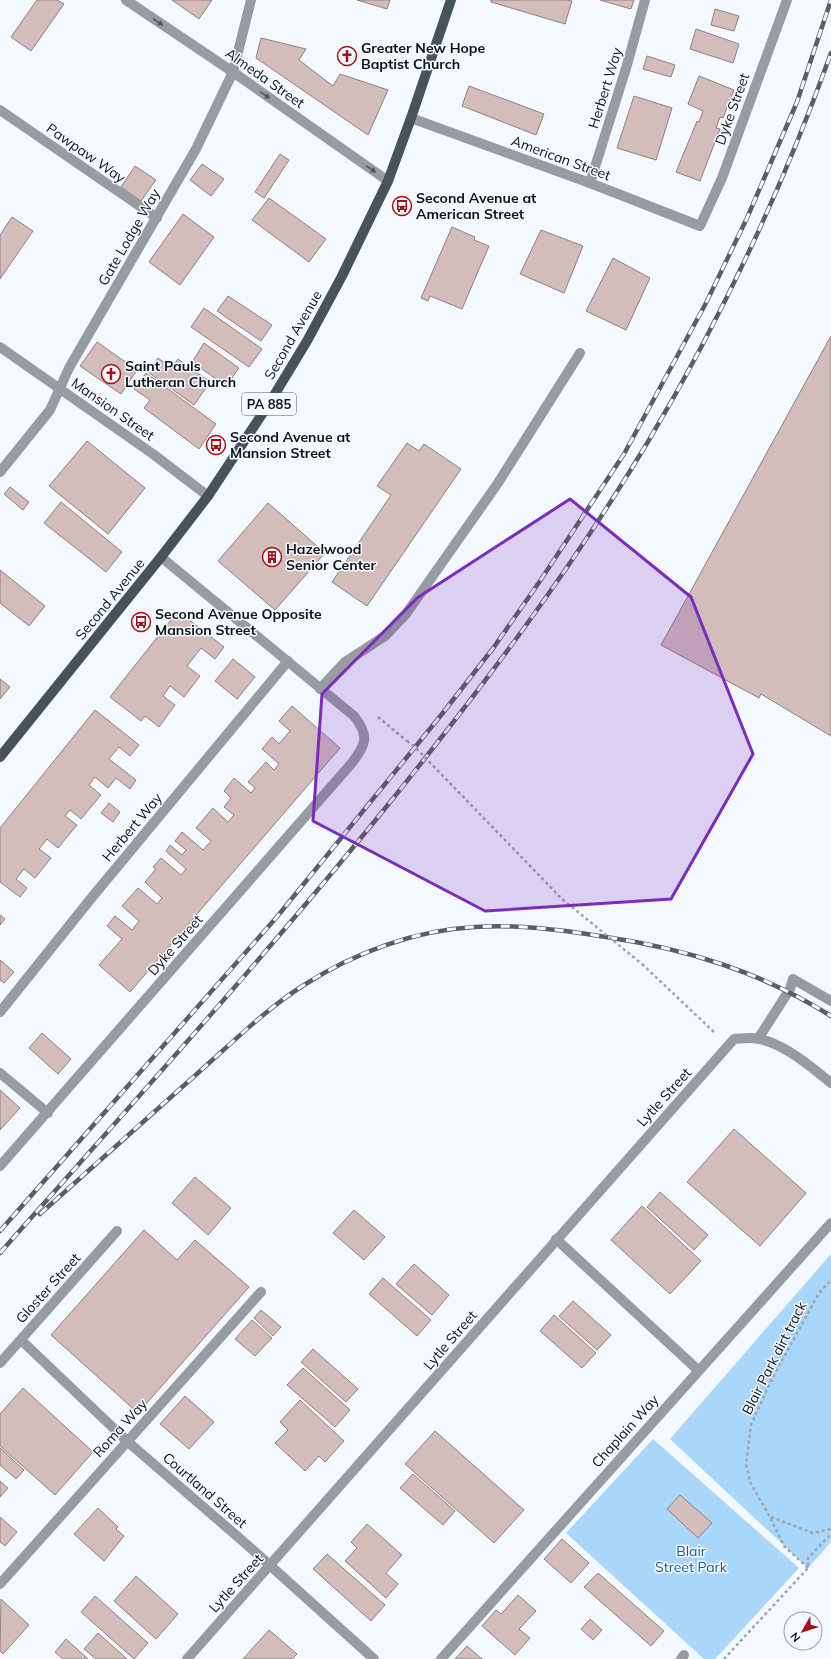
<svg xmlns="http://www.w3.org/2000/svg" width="831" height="1659" viewBox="0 0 831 1659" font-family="Mulish,sans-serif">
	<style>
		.green { fill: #a9d6fb }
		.building { fill: #d2bdba; stroke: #937f7d }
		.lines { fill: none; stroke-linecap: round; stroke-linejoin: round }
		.path { stroke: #9fa5aa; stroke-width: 2.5; stroke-dasharray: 3 3; stroke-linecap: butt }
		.service { stroke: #969ca2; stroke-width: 10 }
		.minor { stroke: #969ca2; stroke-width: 10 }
		.primary { stroke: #47525b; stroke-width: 10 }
		.rail-casing { stroke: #5a5f64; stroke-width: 4.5 }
		.rail { stroke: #f3f9ff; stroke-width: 3; stroke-dasharray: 9; stroke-linecap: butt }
		.path-bridge { stroke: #9fa5aa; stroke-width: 2.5; stroke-dasharray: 3 3; stroke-linecap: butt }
		.oneway { fill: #52585c }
		.marked { fill: #7b2cbf; fill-opacity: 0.2; stroke: #7b2cbf; stroke-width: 3; stroke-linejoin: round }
		.labels { text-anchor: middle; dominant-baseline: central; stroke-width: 3; stroke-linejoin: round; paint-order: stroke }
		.shield { fill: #f3f9ff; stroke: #53585d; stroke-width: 1 }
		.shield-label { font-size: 13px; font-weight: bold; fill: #0e1317 }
		.poi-label { font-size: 14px; font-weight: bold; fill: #0e1317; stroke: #f3f9ff; text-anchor: start }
		.street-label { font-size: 14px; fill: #0e1317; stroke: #f3f9ff }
		.park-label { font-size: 14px; fill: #215c84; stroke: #f3f9ff }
	</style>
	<rect width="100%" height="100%" fill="#f3f9ff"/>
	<g class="green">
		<path d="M831,1254V1542L808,1568L670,1439Z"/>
		<path d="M653,1439L799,1568L715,1659H704L566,1533Z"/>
	</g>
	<g class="building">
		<path d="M37,0H57L64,4L31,51L11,37Z"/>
		<path d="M172,0H212L199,19Z"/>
		<path d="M357,0H390L387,9Z"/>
		<path d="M491,0H567L572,1L565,24L491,2Z"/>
		<path d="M600,0H634L631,9Z"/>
		<path d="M715,9L739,16L734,31L711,25Z"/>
		<path d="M696,29L739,44L733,63L690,49Z"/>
		<path d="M261,38L306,49L299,60L333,86L340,74L388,90L368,135L256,58Z"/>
		<path d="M647,56L675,65L671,77L643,69Z"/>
		<path d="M699,76L734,90L723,118L720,117L716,128L720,129L700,181L676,172L697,121L699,122L703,111L688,104Z"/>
		<path d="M469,86L544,114L536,135L462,106Z"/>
		<path d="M634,96L672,108L656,160L617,148Z"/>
		<path d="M280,154L289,160L264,198L255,192Z"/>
		<path d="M202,164L224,179L211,196L190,180Z"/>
		<path d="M135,166L156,180L141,201L121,187Z"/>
		<path d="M269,198L326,239L309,262L252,220Z"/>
		<path d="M183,214L214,237L180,285L149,262Z"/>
		<path d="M12,217L33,231L0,279V235Z"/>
		<path d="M452,227L475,237L474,240L489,246L462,309L430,296L428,301L421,298Z"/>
		<path d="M541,230L583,246L564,293L520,274Z"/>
		<path d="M613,258L650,278L626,330L586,311Z"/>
		<path d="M228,296L272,325L261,341L217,311Z"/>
		<path d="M204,308L262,349L249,367L191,327Z"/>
		<path d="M831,336V736L761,694L759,698L661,645Z"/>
		<path d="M97,342L137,370L121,394L80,366Z"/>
		<path d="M204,343L239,368L226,386L192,362Z"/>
		<path d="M158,358L172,368L178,359L210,382L194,405L148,372Z"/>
		<path d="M146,373L216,424L199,449L144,408L150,400L134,389Z"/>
		<path d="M87,441L145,488L108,534L49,486Z"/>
		<path d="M407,443L419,451L424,444L461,469L367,606L332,582L391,495L377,486Z"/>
		<path d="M10,487L29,502L23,510L4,494Z"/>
		<path d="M61,502L122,552L106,572L44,523Z"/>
		<path d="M268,503L325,553L275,610L218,561Z"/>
		<path d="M0,570L45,606L29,626L0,603Z"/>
		<path d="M178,611L224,647L215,659L201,648L187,666L200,676L184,697L170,686L163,696L175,705L159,727L145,716L141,721L110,697Z"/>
		<path d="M233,659L255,677L237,699L215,681Z"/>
		<path d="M0,679L10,687L0,699Z"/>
		<path d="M292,706L340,748L130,992L99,965L122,939L107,926L115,916L132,930L139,921L122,906L138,888L157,904L162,898L145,882L156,869L153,867L161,858L181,875L186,869L166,851L170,845L182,855L186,850L175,841L182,832L203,850L211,841L196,828L213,808L228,822L234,815L224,807L231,798L224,791L234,778L251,793L255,788L248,782L266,762L274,770L279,764L262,749L272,737L279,744L290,731L279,721Z"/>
		<path d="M95,710L139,745L130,756L119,747L109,759L136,780L130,789L116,778L108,788L95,777L89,785L101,795L81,819L70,810L65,816L77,825L58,848L47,839L39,849L51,858L35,878L24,869L16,879L27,888L20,897L0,882V828Z"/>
		<path d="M109,803L120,812L113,822L101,813Z"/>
		<path d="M0,915L5,919L0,925Z"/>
		<path d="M0,960L14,972L4,983L0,980Z"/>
		<path d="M42,1033L71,1059L58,1074L29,1048Z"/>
		<path d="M0,1090L20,1108L0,1130Z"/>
		<path d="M734,1129L806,1193L760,1246L687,1182Z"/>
		<path d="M195,1177L231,1208L208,1235L172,1203Z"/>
		<path d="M660,1192L708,1235L694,1250L647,1207Z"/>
		<path d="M642,1206L701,1261L670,1294L611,1240Z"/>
		<path d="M354,1210L385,1237L364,1260L333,1233Z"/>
		<path d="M144,1230L177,1260L195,1240L249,1287L138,1413L51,1335Z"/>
		<path d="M414,1264L449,1295L432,1315L396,1284Z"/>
		<path d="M383,1278L431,1320L417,1336L369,1294Z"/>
		<path d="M573,1301L611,1335L597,1350L559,1316Z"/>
		<path d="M261,1310L281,1327L273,1336L254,1318Z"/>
		<path d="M554,1315L596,1353L582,1368L540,1331Z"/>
		<path d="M252,1320L272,1338L255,1356L235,1339Z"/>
		<path d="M313,1349L358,1389L346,1402L301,1362Z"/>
		<path d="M303,1368L350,1410L335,1427L287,1385Z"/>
		<path d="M23,1388L93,1452L55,1495L0,1446V1414Z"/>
		<path d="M185,1396L214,1422L189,1449L160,1424Z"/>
		<path d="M300,1400L344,1441L325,1462L319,1456L305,1471L275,1443L288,1430L280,1422Z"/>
		<path d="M435,1431L524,1510L494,1543L405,1464Z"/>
		<path d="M0,1448L24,1470L16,1479L0,1465Z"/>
		<path d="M413,1474L455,1511L443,1525L400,1488Z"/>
		<path d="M0,1481L8,1488L0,1497Z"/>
		<path d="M680,1495L712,1523L698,1538L667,1509Z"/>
		<path d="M98,1508L118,1527L116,1529L124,1536L104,1561L74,1534Z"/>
		<path d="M0,1517L17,1532L5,1546L0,1542Z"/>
		<path d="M367,1524L402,1555L386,1573L398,1584L386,1598L345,1561L357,1548L351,1542Z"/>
		<path d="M562,1539L589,1563L571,1583L544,1559Z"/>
		<path d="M327,1554L385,1605L371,1621L313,1569Z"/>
		<path d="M598,1573L664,1631L651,1646L584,1587Z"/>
		<path d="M136,1576L178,1614L156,1639L114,1601Z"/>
		<path d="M518,1595L536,1611L519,1629L530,1638L515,1655L482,1626L496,1610L501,1614Z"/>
		<path d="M95,1596L148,1643L134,1659L81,1612Z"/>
		<path d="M1,1599L29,1625L3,1654L0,1651Z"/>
		<path d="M590,1619L602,1630L593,1640L581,1629Z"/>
		<path d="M269,1630L297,1654L292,1659H243Z"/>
		<path d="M98,1633L127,1659H96L84,1649Z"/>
		<path d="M66,1639L88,1659H63L55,1652Z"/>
		<path d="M467,1646L482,1659H455Z"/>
	</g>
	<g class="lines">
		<g class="path">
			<path d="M378,717L407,741"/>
			<path d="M642,964L715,1033"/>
			<path d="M771,1517L813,1533L831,1529"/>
			<path d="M808,1568L784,1546L770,1517L750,1482L746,1464L751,1425L771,1381L819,1293L831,1280"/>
			<path d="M724,1659L808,1568V1558L831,1534"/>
		</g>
		<g class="service">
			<path d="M0,110L157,218"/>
			<path d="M590,183L627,65L645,0"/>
			<path d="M0,472L50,410L69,368L196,149L233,72L251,0"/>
			<path d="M320,689L345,662L385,636L406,614L498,483L580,353"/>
			<path d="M0,1012L93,896L288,661"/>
			<path d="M758,1039L790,989L793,979L831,1001"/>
			<path d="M0,1073L48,1113"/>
			<path d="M556,1239L698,1370"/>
			<path d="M0,1584L261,1292"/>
		</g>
		<g class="minor">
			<path d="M126,0L233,72L388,181"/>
			<path d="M411,118L590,183L700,226L722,178L787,0"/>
			<path d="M0,347L153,454L208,496"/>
			<path d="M0,1166L351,764C366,745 370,736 354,716L161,557"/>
			<path d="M21,1340L128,1442L245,1543L374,1659"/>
			<path d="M0,1363L117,1231"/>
			<path d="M187,1659L734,1039C739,1039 744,1038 750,1038C778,1038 810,1066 831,1083"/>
			<path d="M441,1659L831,1223"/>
			<path d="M681,1659L684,1655"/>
		</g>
		<path class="primary" d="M0,757L161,557L208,496L270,402L307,341L342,276L388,181L411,118L451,0"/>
		<g class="rail-casing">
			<g id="rail">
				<path d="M40,1214C93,1166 146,1119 199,1072C233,1042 266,1009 304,985C354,953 415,930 475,927C518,924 562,930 606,937C687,949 761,972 831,1016"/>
				<path d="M0,1231L276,918L442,714L494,647L540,581L624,454L706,303L747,218L797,102L831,0"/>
				<path d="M0,1253C131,1105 263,959 387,806C481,689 572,569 649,440C722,317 783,187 831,53"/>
			</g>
		</g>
		<use href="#rail" class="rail"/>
		<path class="path-bridge" d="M407,741L414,746L562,899L642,964"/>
	</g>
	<defs><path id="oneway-solid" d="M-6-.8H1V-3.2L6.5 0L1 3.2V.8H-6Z"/></defs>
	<g class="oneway">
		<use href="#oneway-solid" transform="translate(158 22) rotate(34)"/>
		<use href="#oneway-solid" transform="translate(265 95) rotate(35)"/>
		<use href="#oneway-solid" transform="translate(371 169) rotate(35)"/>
	</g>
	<path class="marked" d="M570,499L691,597L753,754L671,899L485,911L313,821L322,694L417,598Z"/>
	<defs>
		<g id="church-ring" transform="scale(1)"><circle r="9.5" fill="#f3f9ff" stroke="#a71116" stroke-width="1.5"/><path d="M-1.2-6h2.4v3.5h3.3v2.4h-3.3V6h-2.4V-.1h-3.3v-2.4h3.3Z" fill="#a71116"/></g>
		<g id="bus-ring" transform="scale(1)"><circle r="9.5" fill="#f3f9ff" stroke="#a71116" stroke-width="1.5"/><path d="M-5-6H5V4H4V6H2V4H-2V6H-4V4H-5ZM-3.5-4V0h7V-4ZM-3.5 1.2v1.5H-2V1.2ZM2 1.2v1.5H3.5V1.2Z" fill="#a71116"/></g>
		<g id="building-ring" transform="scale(1)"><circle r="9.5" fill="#f3f9ff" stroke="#a71116" stroke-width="1.5"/><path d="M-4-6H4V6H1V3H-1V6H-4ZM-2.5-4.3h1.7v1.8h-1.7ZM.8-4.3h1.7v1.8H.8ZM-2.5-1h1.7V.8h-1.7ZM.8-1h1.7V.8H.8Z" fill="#a71116"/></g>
	</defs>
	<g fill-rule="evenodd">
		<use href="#church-ring" x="347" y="56"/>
		<use href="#bus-ring" x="402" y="206"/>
		<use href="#church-ring" x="111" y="374"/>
		<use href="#bus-ring" x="216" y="445"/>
		<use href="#building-ring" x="272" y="557"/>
		<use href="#bus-ring" x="141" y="622"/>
	</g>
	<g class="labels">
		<rect class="shield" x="242" y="393" width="54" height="22" rx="3"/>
		<g class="shield-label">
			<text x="269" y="404">PA 885</text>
		</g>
		<g class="poi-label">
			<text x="361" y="48">Greater New Hope<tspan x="361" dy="16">Baptist Church</tspan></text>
			<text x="416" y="198">Second Avenue at<tspan x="416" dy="16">American Street</tspan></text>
			<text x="125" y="366">Saint Pauls<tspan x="125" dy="16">Lutheran Church</tspan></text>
			<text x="230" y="437">Second Avenue at<tspan x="230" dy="16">Mansion Street</tspan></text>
			<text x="286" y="549">Hazelwood<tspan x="286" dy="16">Senior Center</tspan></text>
			<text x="155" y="614">Second Avenue Opposite<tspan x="155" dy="16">Mansion Street</tspan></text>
		</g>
		<g class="street-label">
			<text transform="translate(265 78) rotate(35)">Almeda Street</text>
			<text transform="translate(605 88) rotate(-73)">Herbert Way</text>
			<text transform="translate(732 109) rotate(-70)">Dyke Street</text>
			<text transform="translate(86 153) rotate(35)">Pawpaw Way</text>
			<text transform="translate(561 158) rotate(20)">American Street</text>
			<text transform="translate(129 237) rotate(-60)">Gate Lodge Way</text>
			<text transform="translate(293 335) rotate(-60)">Second Avenue</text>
			<text transform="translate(113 409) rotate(35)">Mansion Street</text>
			<text transform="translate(110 599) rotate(-51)">Second Avenue</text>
			<text transform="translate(132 827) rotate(-50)">Herbert Way</text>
			<text transform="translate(175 945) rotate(-49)">Dyke Street</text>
			<text transform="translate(664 1097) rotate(-48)">Lytle Street</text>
			<text transform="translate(48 1288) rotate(-48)">Gloster Street</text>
			<text transform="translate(450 1340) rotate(-49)">Lytle Street</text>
			<text transform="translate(774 1358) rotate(-63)">Blair Park dirt track</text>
			<text transform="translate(120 1428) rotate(-48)">Roma Way</text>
			<text transform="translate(625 1431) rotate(-48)">Chaplain Way</text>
			<text transform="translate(205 1490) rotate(41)">Courtland Street</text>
			<text transform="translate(236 1583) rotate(-48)">Lytle Street</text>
		</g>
		<g class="park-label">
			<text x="691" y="1551">Blair<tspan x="691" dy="16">Street Park</tspan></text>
		</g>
	</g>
	<g transform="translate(803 1631) rotate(231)"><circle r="19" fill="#f3f9ff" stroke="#979da2"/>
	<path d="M0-3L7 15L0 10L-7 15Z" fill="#a71116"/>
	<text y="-6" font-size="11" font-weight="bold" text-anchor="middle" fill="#0e1317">N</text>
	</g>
</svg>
